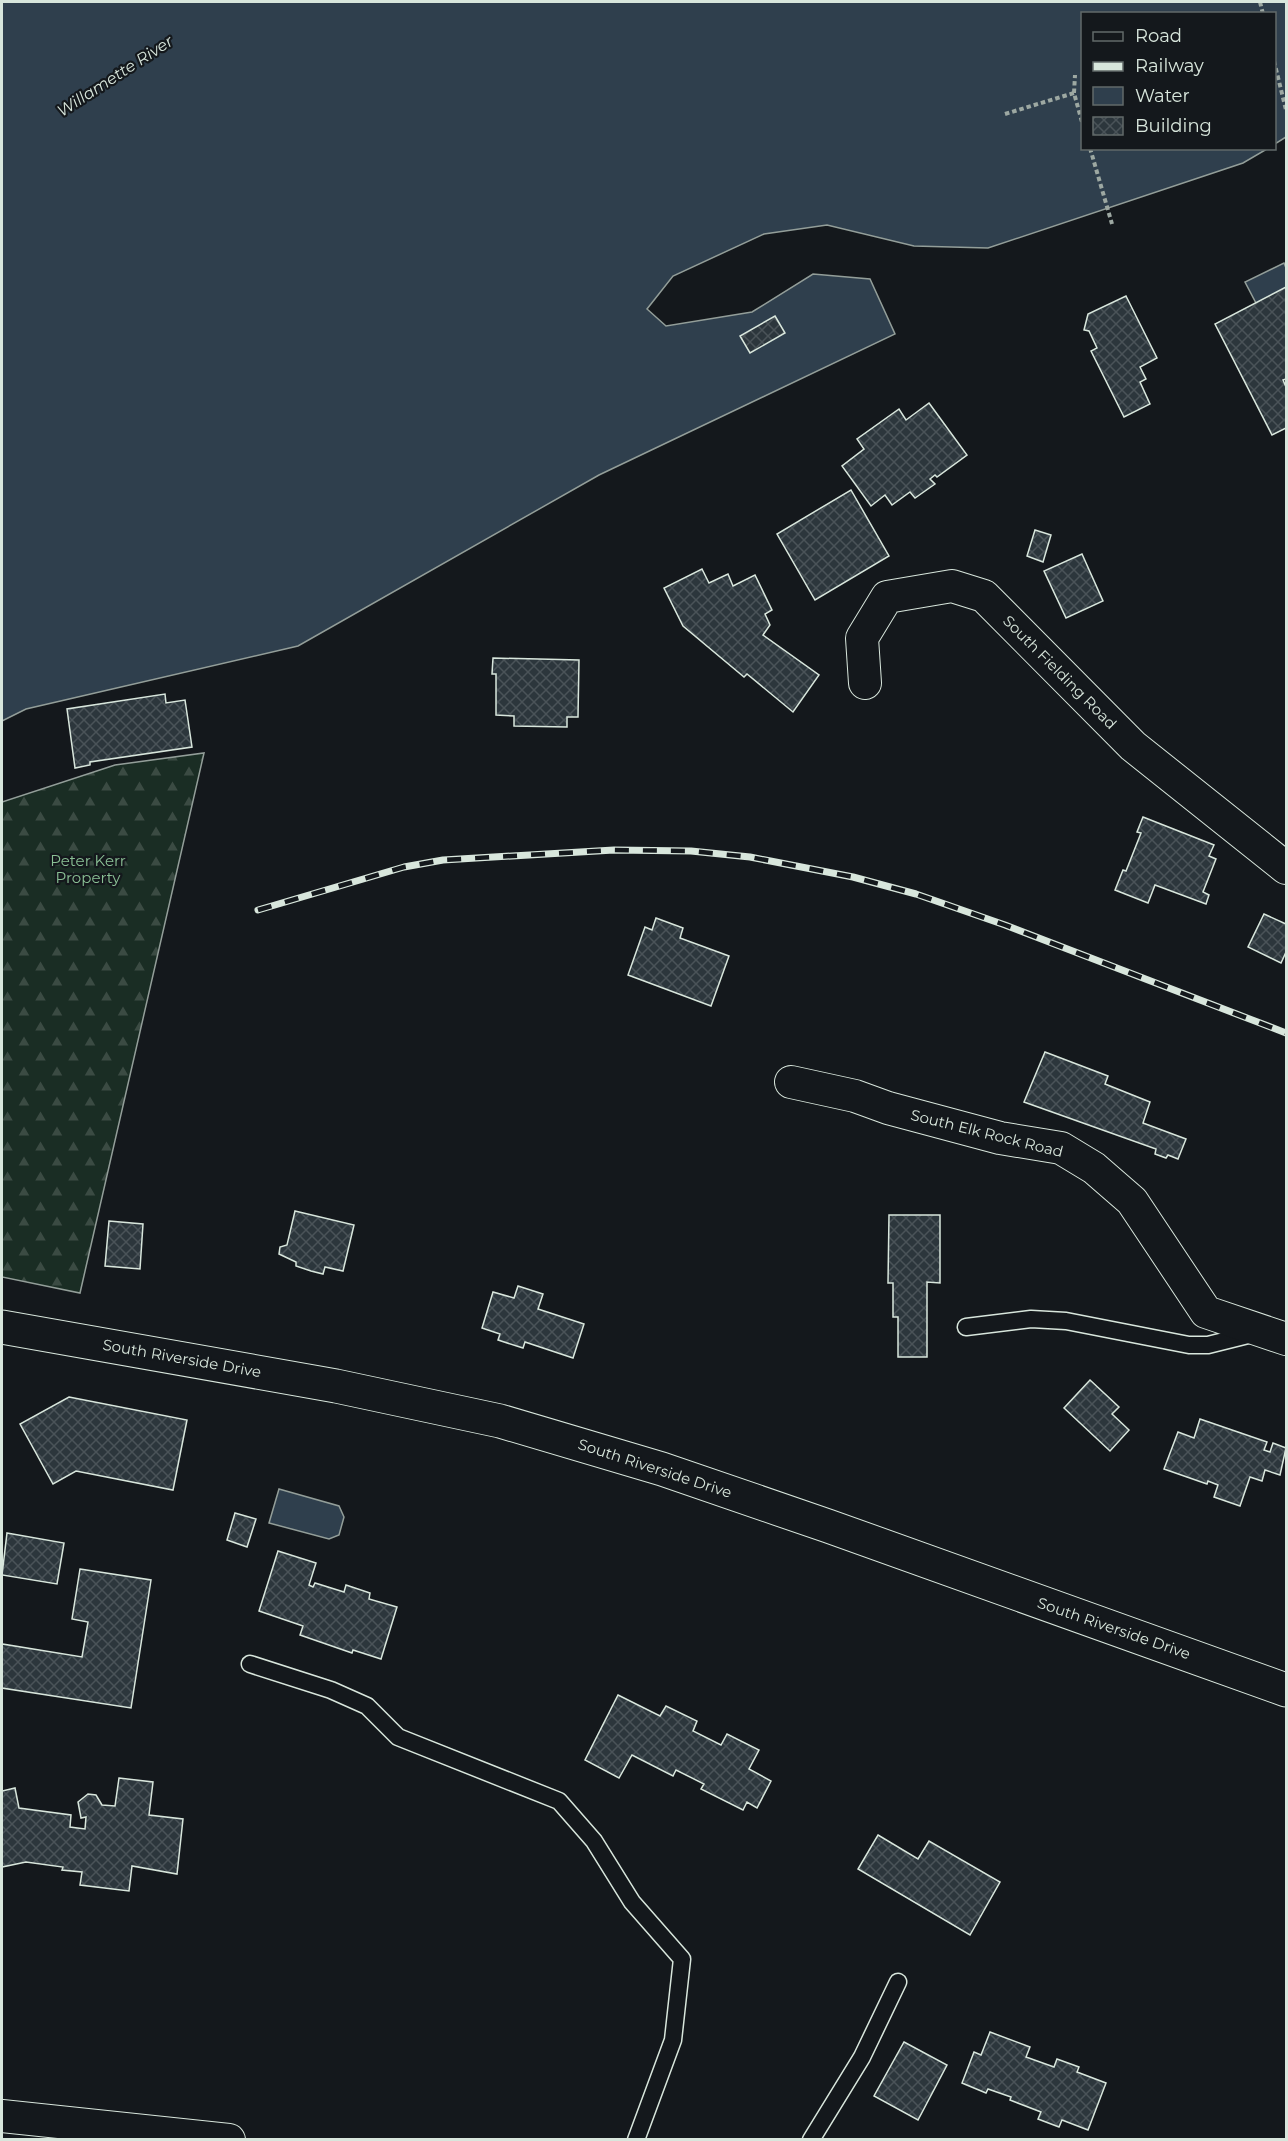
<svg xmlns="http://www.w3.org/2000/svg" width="1288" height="2141" viewBox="0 0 1288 2141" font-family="Montserrat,sans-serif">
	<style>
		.forest { fill: url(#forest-firs); stroke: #939e99; stroke-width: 1.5 }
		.water { fill: #2f3f4d; stroke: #939e99; stroke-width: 1.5 }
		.building { fill: url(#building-cross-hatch); stroke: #d8e6dc; stroke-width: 1.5 }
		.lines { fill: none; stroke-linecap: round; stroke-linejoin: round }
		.lane-casing { stroke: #d8e6dc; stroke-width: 19 }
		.street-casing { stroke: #d8e6dc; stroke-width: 34 }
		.primary-casing { stroke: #d8e6dc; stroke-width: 35 }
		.path { stroke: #9da8a2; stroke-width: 4; stroke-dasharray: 4.5 3; stroke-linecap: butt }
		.lane { stroke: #14181c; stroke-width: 16 }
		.street { stroke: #14181c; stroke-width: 32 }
		.primary { stroke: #14181c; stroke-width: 33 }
		.rail-casing { stroke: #d8e6dc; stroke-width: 7 }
		.rail { stroke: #14181c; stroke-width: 4.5; stroke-dasharray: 14; stroke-linecap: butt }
		.labels { text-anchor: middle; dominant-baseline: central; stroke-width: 4.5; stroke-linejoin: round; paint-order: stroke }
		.street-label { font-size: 15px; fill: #d8e6dc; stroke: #14181c }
		.park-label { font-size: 15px; fill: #8ac095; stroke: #14181c }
		.water-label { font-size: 16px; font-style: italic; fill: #d8e6dc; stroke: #14181c }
	</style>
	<defs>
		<pattern id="forest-firs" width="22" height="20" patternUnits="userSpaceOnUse" patternTransform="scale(1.5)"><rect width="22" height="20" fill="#1a2d24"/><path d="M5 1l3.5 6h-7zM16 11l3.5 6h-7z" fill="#3b4b43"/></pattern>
		<pattern id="building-cross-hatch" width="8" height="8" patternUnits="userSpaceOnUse" patternTransform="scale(1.5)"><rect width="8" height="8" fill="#2c363c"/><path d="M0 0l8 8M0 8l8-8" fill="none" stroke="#4a5358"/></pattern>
	</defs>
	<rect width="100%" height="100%" fill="#14181c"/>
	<path class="forest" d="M204,753L80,1293L2,1277V802L115,765Z"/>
	<g class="water">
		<path d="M2,2H1286V137L1275,144L1274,14H1082V148L1267,149L1243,163L988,248L914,246L827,225L764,234L673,276L647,309L666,326L752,312L813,274L870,279L895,334L599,475L298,646L26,709L2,721Z"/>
		<path d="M1284,263L1286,268V290L1257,305L1245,282Z"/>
		<path d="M279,1489L339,1506L344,1517L339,1535L329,1539L269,1523Z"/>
	</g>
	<g class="building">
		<path d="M1286,287V379L1283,380L1286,387V428L1272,435L1215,324Z"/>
		<path d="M1126,296L1157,358L1140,367L1146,379L1140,382L1150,404L1124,417L1091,351L1097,348L1089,331L1084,330L1088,314Z"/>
		<path d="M775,316L785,333L750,353L740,336Z"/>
		<path d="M929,403L967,455L937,477L935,475L930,479L935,484L915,498L910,492L892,505L885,495L871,506L842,466L864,449L857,439L899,409L906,420Z"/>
		<path d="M851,490L889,556L815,600L777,534Z"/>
		<path d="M1035,530L1051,535L1043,562L1027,556Z"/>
		<path d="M1082,554L1103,601L1066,618L1044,571Z"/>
		<path d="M702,569L709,583L728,574L733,586L755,575L772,610L765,614L770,625L763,635L819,675L793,712L747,674L744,677L683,626L664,588Z"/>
		<path d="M493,658L579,660L578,717H567V727L514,726V716L496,715V674H492Z"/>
		<path d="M165,694L166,703L185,700L192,747L90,762V765L75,768L67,709Z"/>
		<path d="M1143,817L1214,845L1209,856L1216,859L1203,892L1209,895L1206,904L1155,885L1148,903L1115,890L1123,870L1126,871L1141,833L1137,832Z"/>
		<path d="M1264,914L1286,924V952L1281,963L1248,947Z"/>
		<path d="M656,918L683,928L680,938L729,956L711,1006L628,975L645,927L652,930Z"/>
		<path d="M1045,1052L1108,1076L1105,1084L1150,1102L1143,1123L1186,1139L1178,1159L1168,1155L1166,1158L1155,1154L1156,1149L1024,1102Z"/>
		<path d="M295,1211L354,1225L343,1271L325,1267L323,1274L311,1271L296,1266V1262L279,1254L280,1247L287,1245Z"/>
		<path d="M889,1215H940V1283L927,1282V1357H898V1317H893V1283H888Z"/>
		<path d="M109,1221L143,1224L140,1269L105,1266Z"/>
		<path d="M518,1286L543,1294L538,1309L584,1324L573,1358L525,1342L523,1348L498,1340L500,1334L482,1328L493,1292L514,1298Z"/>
		<path d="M1090,1380L1119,1407L1112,1414L1129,1430L1110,1451L1064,1408Z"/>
		<path d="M69,1397L187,1420L173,1490L76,1471L53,1484L20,1424Z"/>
		<path d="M1200,1419L1267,1442L1264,1450L1270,1452L1273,1443L1286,1448L1280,1475L1265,1470L1262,1481L1250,1477L1240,1506L1214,1497L1218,1485L1208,1481L1207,1484L1164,1469L1178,1432L1194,1438Z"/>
		<path d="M235,1513L256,1519L247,1547L227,1540Z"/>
		<path d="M7,1533L64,1543L57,1584L2,1575Z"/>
		<path d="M278,1551L316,1563L309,1585L313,1587L315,1583L344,1592L346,1585L370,1593L369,1599L397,1607L381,1659L353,1650L352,1653L300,1635L303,1626L259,1611Z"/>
		<path d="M80,1569L151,1580L131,1708L2,1688V1644L82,1657L88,1622L72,1619Z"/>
		<path d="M618,1695L660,1716L666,1706L697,1721L693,1731L721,1745L727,1734L759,1750L749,1769L771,1781L757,1808L747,1802L743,1810L701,1789L704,1784L676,1770L673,1776L632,1755L619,1778L585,1760Z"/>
		<path d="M119,1778L153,1782L149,1815L183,1819L177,1874L132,1866L129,1891L80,1885L82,1872L62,1870L63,1867L26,1862L2,1867V1791L15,1788L19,1808L71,1815L70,1827L85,1829L86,1817L81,1818L78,1802L88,1794L96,1795L102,1805L115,1806Z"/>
		<path d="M878,1835L918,1859L929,1841L1000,1882L970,1935L858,1869Z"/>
		<path d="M990,2032L1030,2047L1026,2057L1054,2067L1057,2059L1079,2067L1077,2072L1106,2083L1088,2130L1062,2120L1059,2127L1038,2119L1041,2112L1010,2100L1011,2097L988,2089L986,2093L962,2083L974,2052L981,2055Z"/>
		<path d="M904,2042L947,2065L918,2120L874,2096Z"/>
	</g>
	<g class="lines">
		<g class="lane-casing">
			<g id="lane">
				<path d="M966,1327L1031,1319L1066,1321L1189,1345H1208L1256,1333"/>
				<path d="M250,1664L331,1690L367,1706L398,1737L559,1801L594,1841L632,1902L682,1959L673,2040L636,2140"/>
				<path d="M811,2140L862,2057L898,1982"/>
			</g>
		</g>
		<g class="street-casing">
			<g id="street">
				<path d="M865,683L862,638L887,597L952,586L984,596L1133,746L1286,868"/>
				<path d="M791,1082L855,1096L888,1108L1000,1138L1061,1148L1094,1168L1132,1201L1206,1312L1286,1339"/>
				<path d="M2,2116L229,2140"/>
			</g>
		</g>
		<g class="primary-casing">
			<path id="primary" d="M2,1327L336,1386L500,1421L662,1469L828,1526L1286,1690"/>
		</g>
		<g class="path">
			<path d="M1260,2L1263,14"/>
			<path d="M1274,61L1286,110"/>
			<path d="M1074,93L1075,75"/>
			<path d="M1005,114L1074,93L1082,122"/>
			<path d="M1090,148L1112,224"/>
		</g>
		<use href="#lane" class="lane"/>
		<use href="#street" class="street"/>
		<use href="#primary" class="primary"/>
		<g class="rail-casing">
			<path id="rail" d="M258,910L404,867L443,860L614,850L691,851L750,857L853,877L916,894L1005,925L1286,1033"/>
		</g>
		<use href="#rail" class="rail"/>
	</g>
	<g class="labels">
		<g class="street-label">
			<text transform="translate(1060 672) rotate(45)">South Fielding Road</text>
			<text transform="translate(987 1133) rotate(14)">South Elk Rock Road</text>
			<text transform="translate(182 1358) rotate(10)">South Riverside Drive</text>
			<text transform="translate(655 1468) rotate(18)">South Riverside Drive</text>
			<text transform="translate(1114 1628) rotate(19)">South Riverside Drive</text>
		</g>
		<g class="park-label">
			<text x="88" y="860">Peter Kerr<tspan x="88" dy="17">Property</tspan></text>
		</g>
		<g class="water-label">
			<text transform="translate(115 76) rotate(-33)">Willamette River</text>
		</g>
	</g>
	<rect width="1288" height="2141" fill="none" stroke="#d8e6dc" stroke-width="6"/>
	<rect x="1081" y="12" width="195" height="138" fill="#14181c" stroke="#626a69" stroke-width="1.5"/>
	<rect x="1093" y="32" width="30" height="9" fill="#14181c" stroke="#626a69" stroke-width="1.5"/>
	<text x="1135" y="42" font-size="18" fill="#d8e6dc">Road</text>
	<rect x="1093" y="62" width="30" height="9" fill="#d8e6dc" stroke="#626a69" stroke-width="1.5"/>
	<text x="1135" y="72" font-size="18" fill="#d8e6dc">Railway</text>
	<rect x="1093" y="87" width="30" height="18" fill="#2f3f4d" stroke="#626a69" stroke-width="1.5"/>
	<text x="1135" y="102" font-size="18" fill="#d8e6dc">Water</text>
	<rect x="1093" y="117" width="30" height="18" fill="url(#building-cross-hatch)" stroke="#626a69" stroke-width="1.5"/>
	<text x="1135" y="132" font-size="18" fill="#d8e6dc">Building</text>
</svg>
